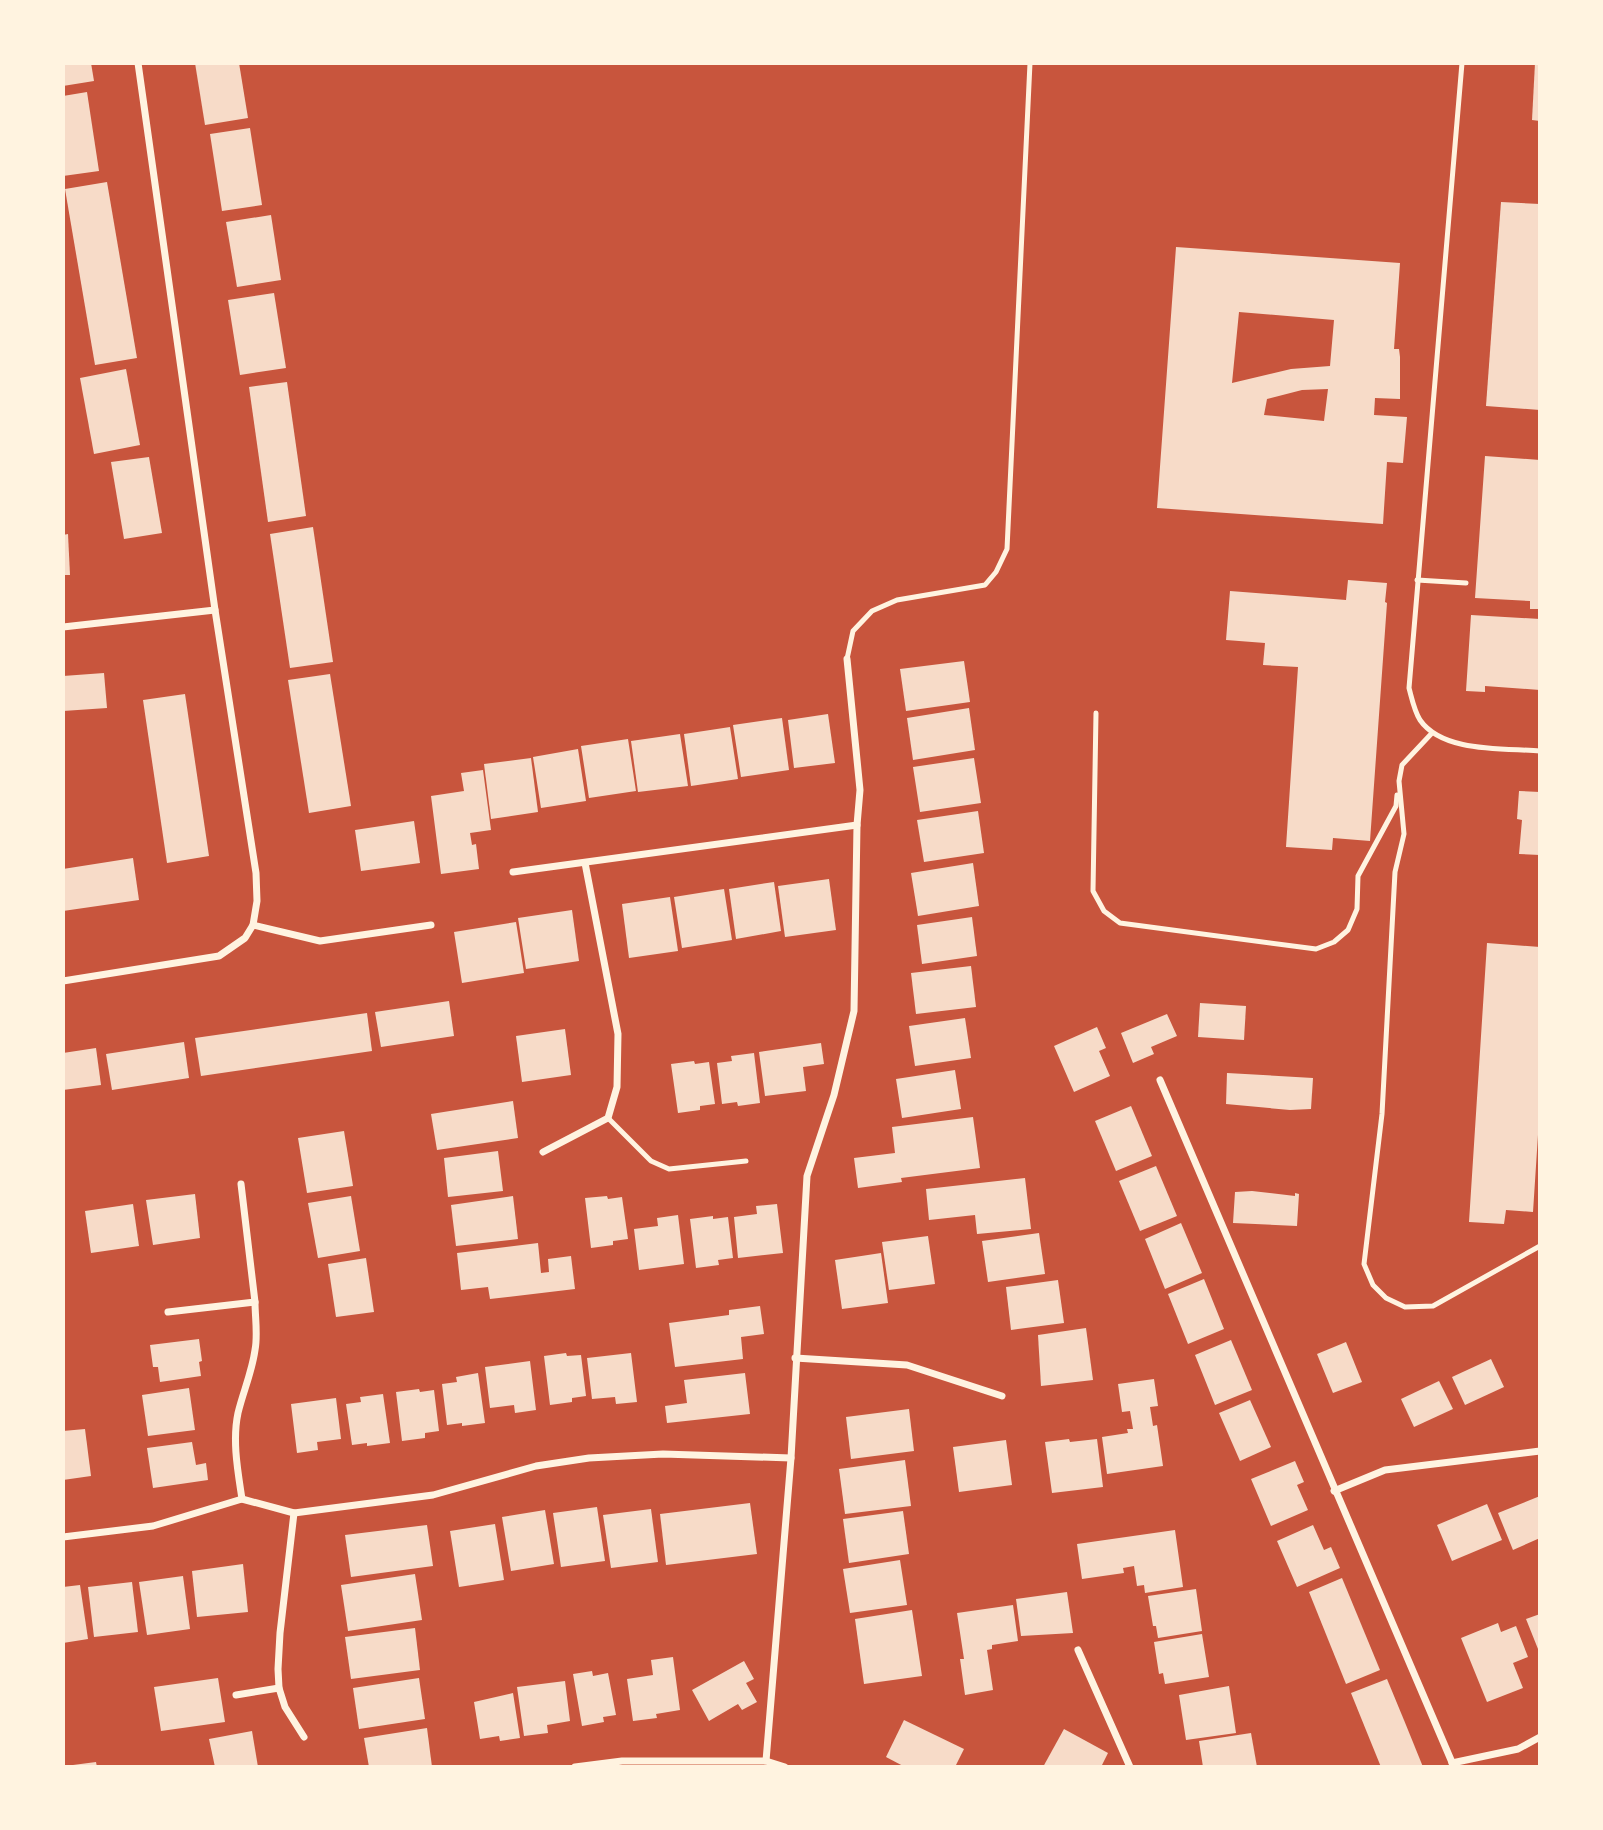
<svg xmlns="http://www.w3.org/2000/svg" width="1603" height="1830" viewBox="0 0 1603 1830" font-family="Ubuntu,sans-serif">
	<style>
		.building { fill: #f7dbc8; fill-rule: evenodd }
		.lines { fill: none; stroke-linecap: round; stroke-linejoin: round }
		.service { stroke: #fff3e0; stroke-width: 5 }
		.minor { stroke: #fff3e0; stroke-width: 7 }
	</style>
	<rect width="100%" height="100%" fill="#c8553d"/>
	<g class="building">
		<path d="M63,63H91L94,81L63,86Z"/>
		<path d="M195,63H239L248,118L205,125Z"/>
		<path d="M1535,63H1540V121L1532,120Z"/>
		<path d="M87,92L99,171L63,176V96Z"/>
		<path d="M250,128L262,205L222,211L210,134Z"/>
		<path d="M107,182L137,358L95,365L65,189Z"/>
		<path d="M1501,202L1540,204V410L1486,406Z"/>
		<path d="M271,215L281,280L237,287L226,222Z"/>
		<path d="M1176,247L1400,263L1394,349H1399L1400,357V399L1375,398L1374,415L1407,417L1403,463L1387,462L1383,524L1157,508ZM1239,312L1334,320L1330,366L1291,369L1232,383ZM1328,389L1324,421L1264,415L1267,399L1302,390Z"/>
		<path d="M274,293L286,368L240,375L228,300Z"/>
		<path d="M126,369L140,445L94,454L80,378Z"/>
		<path d="M287,382L306,516L268,522L249,387Z"/>
		<path d="M1485,456L1540,460V609H1530V601L1475,598Z"/>
		<path d="M149,457L162,533L124,539L111,462Z"/>
		<path d="M313,527L333,662L290,668L270,534Z"/>
		<path d="M68,534L70,575H63V535Z"/>
		<path d="M1348,580L1387,583L1385,602L1387,603L1370,841L1333,838L1332,850L1286,847L1298,667L1263,665L1265,643L1226,640L1230,591L1346,600Z"/>
		<path d="M1471,615L1540,619V690L1485,686V692L1466,691Z"/>
		<path d="M964,661L970,702L906,711L900,669Z"/>
		<path d="M104,673L107,708L63,711V676Z"/>
		<path d="M330,674L351,806L309,813L288,680Z"/>
		<path d="M185,694L209,856L167,863L143,700Z"/>
		<path d="M969,708L975,750L913,760L907,718Z"/>
		<path d="M828,714L835,763L794,768L788,720Z"/>
		<path d="M782,718L789,770L741,777L733,725Z"/>
		<path d="M730,727L738,779L691,786L684,734Z"/>
		<path d="M680,734L688,786L638,792L631,741Z"/>
		<path d="M628,739L636,791L589,798L581,746Z"/>
		<path d="M578,749L586,801L541,808L533,757Z"/>
		<path d="M531,758L538,812L491,819L484,764Z"/>
		<path d="M974,758L981,803L920,812L913,767Z"/>
		<path d="M483,770L491,830L470,833L472,845L476,844L479,869L441,874L431,796L464,791L461,773Z"/>
		<path d="M1519,791L1540,792V855L1519,854L1522,820L1517,819Z"/>
		<path d="M978,811L984,853L924,862L917,820Z"/>
		<path d="M414,821L420,863L361,871L355,830Z"/>
		<path d="M133,858L139,900L63,911V869Z"/>
		<path d="M973,863L979,906L918,916L911,873Z"/>
		<path d="M829,879L836,930L785,937L778,886Z"/>
		<path d="M774,882L781,931L736,939L729,889Z"/>
		<path d="M724,889L732,940L682,948L674,897Z"/>
		<path d="M670,897L678,951L629,958L622,904Z"/>
		<path d="M572,910L579,961L526,969L518,918Z"/>
		<path d="M972,917L977,956L922,964L917,925Z"/>
		<path d="M516,922L524,973L462,983L454,932Z"/>
		<path d="M1487,943L1540,947V1104L1533,1212L1506,1210L1504,1224L1469,1222Z"/>
		<path d="M971,966L976,1007L916,1014L911,973Z"/>
		<path d="M449,1001L454,1036L381,1047L375,1012Z"/>
		<path d="M1200,1003L1246,1006L1244,1040L1198,1037Z"/>
		<path d="M367,1013L372,1051L201,1076L195,1038Z"/>
		<path d="M1167,1014L1177,1036L1151,1047L1154,1054L1133,1063L1121,1033Z"/>
		<path d="M965,1018L971,1058L915,1066L909,1026Z"/>
		<path d="M1097,1027L1106,1048L1099,1051L1110,1076L1074,1092L1054,1046Z"/>
		<path d="M565,1029L571,1075L522,1082L516,1036Z"/>
		<path d="M184,1042L189,1078L112,1090L106,1054Z"/>
		<path d="M821,1043L824,1064L803,1067L806,1091L765,1096L759,1052Z"/>
		<path d="M96,1048L101,1085L63,1090V1053Z"/>
		<path d="M754,1053L760,1103L738,1106L737,1102L722,1104L717,1063L732,1061L731,1056Z"/>
		<path d="M694,1061L695,1064L709,1062L715,1104L700,1106V1110L678,1113L671,1064Z"/>
		<path d="M955,1070L961,1109L902,1118L896,1079Z"/>
		<path d="M1227,1073L1313,1078L1311,1109L1290,1110L1226,1104Z"/>
		<path d="M513,1101L518,1138L437,1150L431,1114Z"/>
		<path d="M1131,1106L1152,1156L1116,1171L1095,1121Z"/>
		<path d="M973,1117L980,1168L901,1178L902,1182L858,1188L854,1158L895,1153L892,1127Z"/>
		<path d="M344,1131L353,1186L307,1193L298,1138Z"/>
		<path d="M498,1151L503,1191L448,1197L444,1158Z"/>
		<path d="M1156,1166L1177,1216L1140,1231L1119,1181Z"/>
		<path d="M1025,1178L1031,1229L977,1234L975,1215L929,1220L926,1189Z"/>
		<path d="M1252,1191L1295,1196V1193L1299,1194L1297,1226L1233,1223L1235,1192Z"/>
		<path d="M195,1194L200,1238L153,1245L146,1200Z"/>
		<path d="M351,1196L360,1251L318,1258L308,1203Z"/>
		<path d="M513,1196L518,1239L456,1246L451,1205Z"/>
		<path d="M607,1196L608,1199L622,1197L628,1239L613,1241V1245L591,1248L585,1198Z"/>
		<path d="M133,1204L139,1246L91,1253L85,1211Z"/>
		<path d="M777,1204L783,1253L738,1258L734,1217L757,1214L756,1206Z"/>
		<path d="M678,1215L684,1264L639,1270L634,1229L658,1226L657,1218Z"/>
		<path d="M713,1216V1219L728,1217L733,1258L718,1260L719,1265L696,1268L690,1219Z"/>
		<path d="M1181,1223L1202,1273L1165,1289L1145,1239Z"/>
		<path d="M1039,1233L1045,1274L988,1282L982,1241Z"/>
		<path d="M928,1236L935,1284L889,1290L882,1242Z"/>
		<path d="M538,1243L541,1273L549,1272L548,1259L571,1256L575,1289L490,1299L488,1287L461,1290L457,1253Z"/>
		<path d="M881,1253L888,1303L842,1309L835,1260Z"/>
		<path d="M366,1258L374,1312L336,1317L328,1264Z"/>
		<path d="M1204,1279L1224,1329L1188,1344L1168,1294Z"/>
		<path d="M1058,1280L1064,1323L1011,1330L1006,1287Z"/>
		<path d="M760,1306L764,1334L741,1337L743,1359L675,1367L669,1323L729,1315V1310Z"/>
		<path d="M1086,1328L1093,1380L1041,1386L1038,1335Z"/>
		<path d="M199,1339L202,1361L199,1362L201,1376L160,1382L158,1367H153L150,1345Z"/>
		<path d="M1231,1340L1252,1390L1215,1405L1195,1355Z"/>
		<path d="M1346,1342L1362,1382L1333,1393L1317,1354Z"/>
		<path d="M566,1353L567,1356L581,1355L586,1396L572,1398V1402L550,1405L544,1356Z"/>
		<path d="M631,1353L637,1402L616,1404L615,1397L592,1399L587,1358Z"/>
		<path d="M1491,1359L1504,1387L1465,1405L1452,1377Z"/>
		<path d="M530,1361L536,1410L515,1413L514,1405L490,1408L485,1367Z"/>
		<path d="M478,1373L485,1423L462,1426V1423L447,1425L442,1384L457,1382L456,1377Z"/>
		<path d="M745,1373L750,1414L667,1423L665,1406L687,1403L684,1380Z"/>
		<path d="M1154,1379L1158,1406L1150,1407L1153,1426L1157,1425L1163,1466L1107,1474L1102,1437L1128,1433L1127,1429H1133L1130,1411L1122,1412L1118,1384Z"/>
		<path d="M1439,1381L1453,1409L1414,1427L1401,1399Z"/>
		<path d="M189,1388L195,1430L148,1436L142,1395Z"/>
		<path d="M419,1389L420,1392L434,1390L439,1431L425,1433V1438L402,1441L396,1392Z"/>
		<path d="M383,1394L390,1443L367,1446V1443L352,1445L346,1404L361,1402L360,1397Z"/>
		<path d="M336,1398L341,1439L317,1442L318,1450L297,1453L291,1404Z"/>
		<path d="M1250,1400L1271,1447L1240,1461L1219,1413Z"/>
		<path d="M909,1409L914,1451L851,1459L846,1417Z"/>
		<path d="M85,1429L91,1476L63,1480V1431Z"/>
		<path d="M1069,1439L1070,1442L1097,1439L1103,1487L1052,1493L1045,1442Z"/>
		<path d="M1006,1440L1012,1485L959,1492L953,1447Z"/>
		<path d="M192,1442L196,1465L206,1463L208,1480L153,1488L147,1448Z"/>
		<path d="M905,1460L911,1506L845,1514L839,1469Z"/>
		<path d="M1295,1461L1304,1482L1297,1485L1308,1510L1271,1526L1251,1479Z"/>
		<path d="M1540,1496V1538L1513,1550L1498,1513Z"/>
		<path d="M750,1503L757,1554L666,1565L660,1514Z"/>
		<path d="M1487,1504L1502,1540L1452,1561L1437,1525Z"/>
		<path d="M597,1507L605,1561L561,1567L553,1513Z"/>
		<path d="M651,1509L658,1562L611,1568L603,1515Z"/>
		<path d="M545,1510L554,1564L511,1571L502,1517Z"/>
		<path d="M903,1511L909,1554L849,1563L843,1519Z"/>
		<path d="M495,1524L504,1580L459,1587L450,1531Z"/>
		<path d="M427,1525L433,1566L351,1577L345,1535Z"/>
		<path d="M1313,1525L1324,1550L1331,1547L1340,1568L1297,1587L1277,1541Z"/>
		<path d="M1175,1530L1183,1587L1145,1593L1144,1585L1137,1586L1134,1566L1123,1568L1124,1573L1082,1579L1077,1544Z"/>
		<path d="M900,1560L907,1605L850,1613L843,1569Z"/>
		<path d="M243,1564L248,1612L197,1617L192,1571Z"/>
		<path d="M415,1574L422,1620L348,1631L341,1585Z"/>
		<path d="M183,1576L190,1629L147,1635L139,1582Z"/>
		<path d="M1342,1578L1380,1670L1346,1684L1309,1592Z"/>
		<path d="M132,1582L138,1632L94,1637L88,1587Z"/>
		<path d="M80,1585L88,1639L63,1643V1587Z"/>
		<path d="M1196,1589L1202,1631L1158,1638L1156,1626H1153L1148,1596Z"/>
		<path d="M1067,1592L1073,1633L1021,1636L1016,1599Z"/>
		<path d="M1013,1605L1018,1641L992,1645V1649L987,1650L993,1690L965,1695L960,1659H964L957,1613Z"/>
		<path d="M912,1610L922,1676L864,1684L855,1619Z"/>
		<path d="M1540,1614V1654L1526,1619Z"/>
		<path d="M1498,1623L1501,1632L1516,1626L1528,1657L1513,1663L1523,1688L1487,1702L1461,1638Z"/>
		<path d="M415,1628L420,1670L351,1679L345,1637Z"/>
		<path d="M1202,1634L1209,1677L1165,1684L1163,1673L1159,1674L1154,1642Z"/>
		<path d="M673,1657L680,1710L656,1714L657,1718L633,1721L627,1679L653,1675L651,1660Z"/>
		<path d="M744,1661L754,1679L746,1683L757,1702L742,1710L738,1704L709,1721L692,1690Z"/>
		<path d="M592,1671L593,1676L608,1673L616,1715L603,1717L604,1722L582,1726L573,1674Z"/>
		<path d="M218,1678L225,1722L161,1731L154,1687Z"/>
		<path d="M419,1678L425,1719L359,1729L353,1688Z"/>
		<path d="M1387,1679L1406,1725L1423,1767H1381L1370,1740L1351,1693Z"/>
		<path d="M565,1681L570,1721L547,1725L548,1733L524,1736L517,1687Z"/>
		<path d="M1229,1686L1236,1733L1186,1740L1179,1695Z"/>
		<path d="M513,1693L520,1738L500,1741L499,1736L480,1739L474,1702Z"/>
		<path d="M904,1720L964,1749L955,1767H905L886,1757Z"/>
		<path d="M427,1728L432,1767H369L364,1738Z"/>
		<path d="M1064,1729L1108,1753L1101,1767H1043Z"/>
		<path d="M252,1731L258,1767H215L209,1739Z"/>
		<path d="M1251,1733L1257,1767H1203L1199,1741Z"/>
		<path d="M96,1762L97,1767H73V1765Z"/>
	</g>
	<g class="lines">
		<g class="service">
			<path d="M1462,63L1409,688C1412,699 1414,710 1420,720C1443,753 1504,748 1540,751"/>
			<path d="M1417,580L1466,583"/>
			<path d="M847,659L853,631L872,611L897,600L985,585L996,572L1007,549L1030,63"/>
			<path d="M1096,713L1093,891L1104,911L1120,923L1316,949L1334,942L1348,930L1357,909L1358,876L1396,806L1397,795"/>
			<path d="M1432,733L1402,765L1399,781L1404,834L1395,872L1382,1114L1364,1264L1373,1285L1386,1298L1405,1307L1433,1306L1540,1246"/>
			<path d="M608,1118L651,1161L669,1169L746,1161"/>
		</g>
		<g class="minor">
			<path d="M138,63L215,610L256,873L257,901L253,925"/>
			<path d="M63,627L215,610"/>
			<path d="M513,872L857,825"/>
			<path d="M63,981L219,956L245,938L253,925L320,941L431,925"/>
			<path d="M1160,1080L1454,1767"/>
			<path d="M543,1152L608,1118L617,1087L618,1034L585,863"/>
			<path d="M241,1184L255,1302"/>
			<path d="M168,1312L255,1302C255,1317 258,1335 255,1350C252,1372 243,1392 238,1413C232,1441 238,1472 242,1499L294,1513L433,1495L536,1466L589,1458L663,1454L791,1458"/>
			<path d="M795,1358L907,1365L1002,1396"/>
			<path d="M1334,1491L1385,1470L1540,1451"/>
			<path d="M294,1513L280,1633L278,1669L279,1688L285,1707L304,1737"/>
			<path d="M63,1537L153,1526L242,1499"/>
			<path d="M1078,1650L1130,1767"/>
			<path d="M236,1695L279,1688"/>
			<path d="M766,1761L791,1458L807,1176L834,1095L854,1011L857,825L860,790L847,659"/>
			<path d="M1452,1763L1518,1749L1540,1737"/>
			<path d="M575,1767L622,1761H766L785,1767"/>
		</g>
	</g>
	<rect width="1603" height="1830" fill="none" stroke="#fff3e0" stroke-width="130"/>
</svg>
